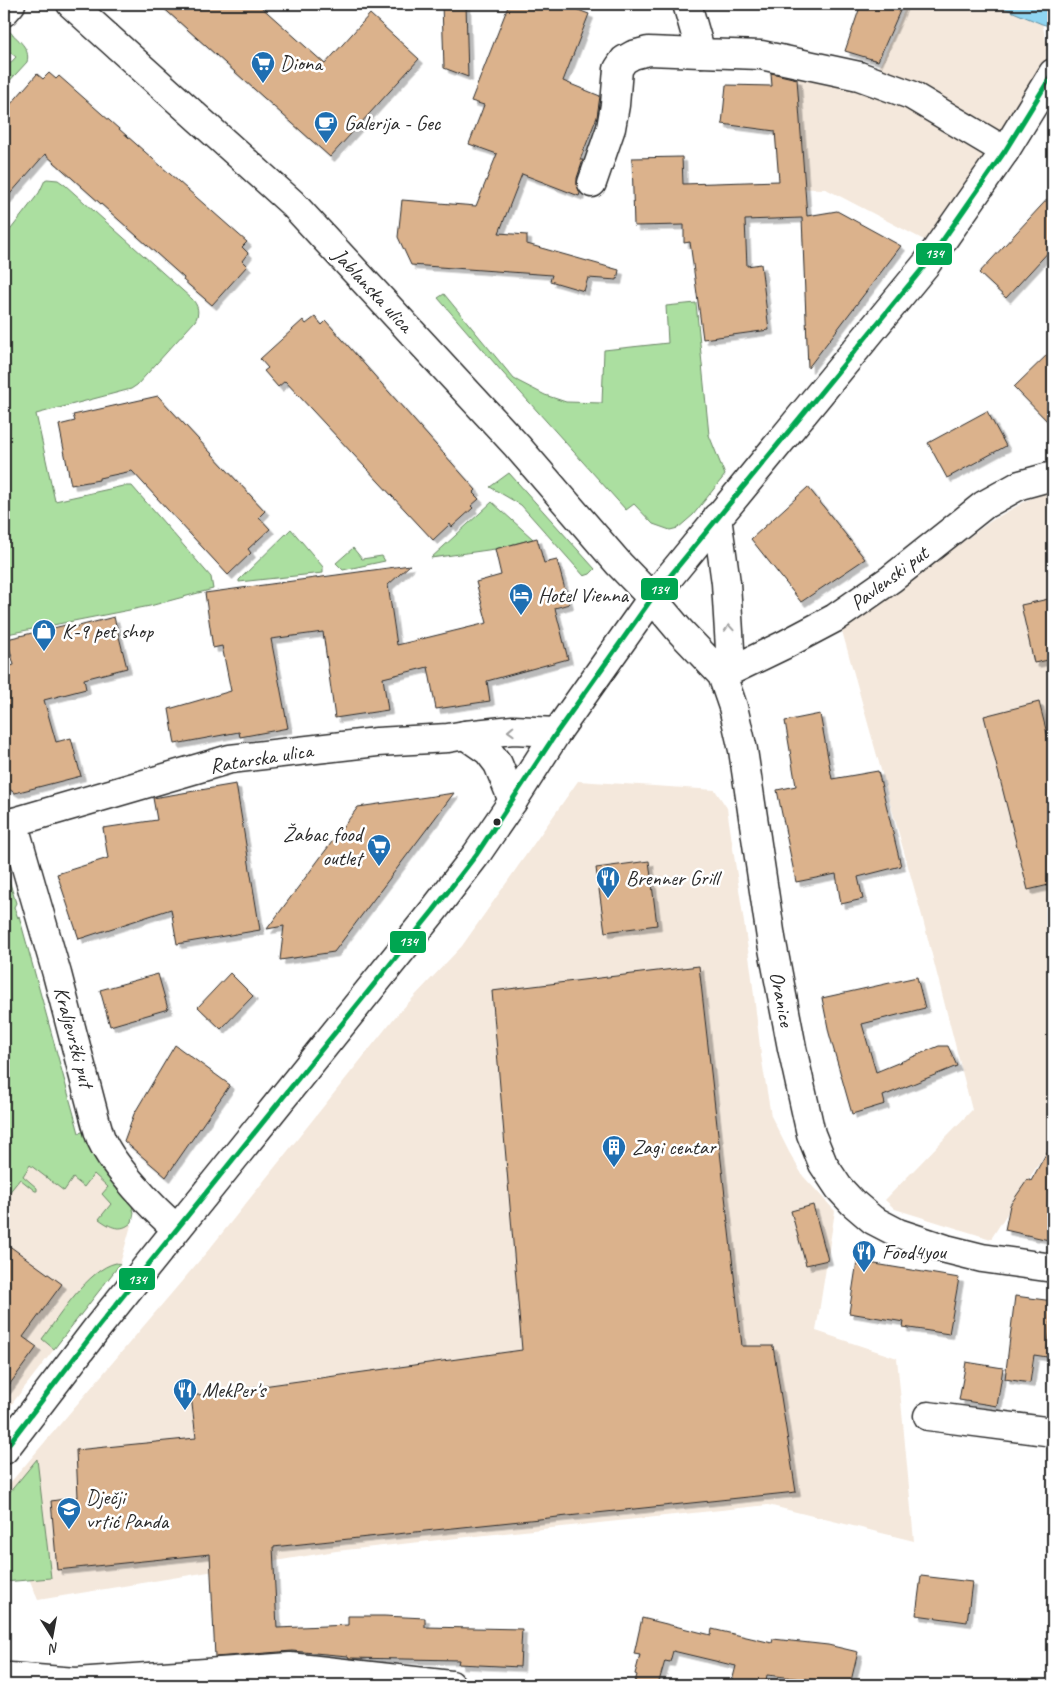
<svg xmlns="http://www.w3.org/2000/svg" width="1057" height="1689" viewBox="0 0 1057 1689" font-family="Caveat,sans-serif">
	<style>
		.built { fill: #f4e8dc }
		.green { fill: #abdfa0; stroke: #6b8566 }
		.water { fill: #8fd5f1; stroke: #6791a2 }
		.building { fill: #dbb28c; stroke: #2b2b2b; filter: url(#shadow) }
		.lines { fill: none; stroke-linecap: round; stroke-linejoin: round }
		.minor-casing { stroke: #2b2b2b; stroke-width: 31 }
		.major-casing { stroke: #2b2b2b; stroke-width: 31 }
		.minor { stroke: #fff; stroke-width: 28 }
		.major { stroke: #fff; stroke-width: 28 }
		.bus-1-casing { stroke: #fff; stroke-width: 9 }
		.bus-1 { stroke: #00a651; stroke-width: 5 }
		.oneway { stroke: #a0a0a0 }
		.bus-dot { fill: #2b2b2b; stroke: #fff; stroke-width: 2 }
		.labels { text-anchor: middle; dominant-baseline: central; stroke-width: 5; stroke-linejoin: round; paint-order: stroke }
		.poi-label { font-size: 21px; fill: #2b2b2b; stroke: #fff; text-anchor: start }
		.street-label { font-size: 21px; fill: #2b2b2b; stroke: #fff }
		.line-badge { stroke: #fff; stroke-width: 2 }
		.badge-label { font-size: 14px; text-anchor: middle; font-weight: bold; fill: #fff }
	</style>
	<defs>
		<filter id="shadow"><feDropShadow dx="4.5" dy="4.5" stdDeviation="0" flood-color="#0004"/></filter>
	</defs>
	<rect width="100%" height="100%" fill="#fff"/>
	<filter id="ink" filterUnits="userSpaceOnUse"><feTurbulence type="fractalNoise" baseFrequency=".02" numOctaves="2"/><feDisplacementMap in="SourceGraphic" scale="10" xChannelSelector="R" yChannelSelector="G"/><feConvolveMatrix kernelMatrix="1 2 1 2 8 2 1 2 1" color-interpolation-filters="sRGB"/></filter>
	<g filter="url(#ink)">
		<g class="built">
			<path d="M907,4H994L1042,24L1046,40L1053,44V49L1009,119L973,176L926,241L826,189L779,188L769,66L870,88Z"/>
			<path d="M1050,492H1053V1141L991,1239L895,1209L885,1200L972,1110L922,916L842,631L991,521L1029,499Z"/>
			<path d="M578,781L715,790L727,808L751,970L761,1055L771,1116L789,1152L803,1176L835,1211L816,1331L897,1358L914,1541L768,1505L336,1551L38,1600L4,1519V1490L211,1247L395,1017L462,946Z"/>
			<path d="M79,1134L132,1207L134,1213L132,1222L120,1264L4,1414V1184L26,1156Z"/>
		</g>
		<g class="green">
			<path d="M8,30C17,39 31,48 27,62L4,87V70L16,57L4,47V34Z"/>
			<path d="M47,179L58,180L65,185L192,299C198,305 200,313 195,321L137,385L131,389L36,414L55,501L123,486H132L211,577L213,589L150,606L7,634L4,621V238L39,193L45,180Z"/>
			<path d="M444,294L514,379L545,395L566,402L602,403L604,350L668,343L666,306L696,303L709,435L725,475L693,515L678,528L670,530L653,524L634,504L626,510L503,373L438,298Z"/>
			<path d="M509,473L595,569L590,574L584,576L521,505L490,487Z"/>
			<path d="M492,502L533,539L495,549L431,558Z"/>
			<path d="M291,529L323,567V573L239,582V580Z"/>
			<path d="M353,548L362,559L382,556L385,561L343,570L336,563Z"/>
			<path d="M4,864L16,903L14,907L18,918L19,916L79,1133L85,1131L131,1202L134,1213L132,1222C121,1233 110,1227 99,1219L111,1204L102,1194L108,1187L94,1174L84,1187L73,1178L64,1191L30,1165L23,1176L37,1188V1191H35L20,1179L4,1199Z"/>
			<path d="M116,1263L120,1264L54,1349L42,1339C59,1317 88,1269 116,1263Z"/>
			<path d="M37,1459L51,1578L4,1582V1499Z"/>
		</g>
		<path class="water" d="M994,4H1053V27L1042,24Z"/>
		<g class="building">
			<path d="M159,4H258L325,64L370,14L419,59L330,157Z"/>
			<path d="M442,4H466L468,77L444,68Z"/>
			<path d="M509,4H562L589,14L563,81L600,96L597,117L580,160H583L577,178V185L580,193L579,196L522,174L499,233L527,235V244L619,270L617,280L588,278L584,291L550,281L552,275L411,265L398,237L402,200L476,206L497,154L469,144L484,105L471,101Z"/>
			<path d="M861,4H903L878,61L845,51Z"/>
			<path d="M49,73L56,79L59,76L247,242L242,247L248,253L242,261L247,266L212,305L183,280L184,278L45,154L4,201V112L37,74L43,79Z"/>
			<path d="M771,73L797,79L807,216L837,211L901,246L808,368L802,218L745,220L747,266L761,264L769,330L703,339L690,242L684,243V225L634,226L632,158L682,157L683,184L779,181L775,131L722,124L726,85L772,86Z"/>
			<path d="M1053,193V247L1006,298L979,273Z"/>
			<path d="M315,317L322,325L326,321L476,490L473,493L479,499L471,506L473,508L452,527L450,524L433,540L285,381L278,387L264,371L268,368L260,359L303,320L306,324Z"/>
			<path d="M1053,349V427L1014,387Z"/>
			<path d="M158,396L265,511L259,517L270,529L248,549L251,553L228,575L132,471L99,478V480L71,485L59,425L75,421L73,415Z"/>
			<path d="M987,411L1006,446L947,478L928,443Z"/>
			<path d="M808,487L865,559L801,602L751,539Z"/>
			<path d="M537,538L544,563L557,560L569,604L555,608L568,659L487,681L490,701L436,709L428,667L383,678L388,710L335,718L323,632L271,639L288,728L240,737L239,732L175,744L169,709L231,691L222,646L213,648L205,593L410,565L388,585L397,645L487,623L476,582L501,575L495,549Z"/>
			<path d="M1053,598V659L1034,663L1021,605Z"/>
			<path d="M114,617L127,668L84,679L86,689L44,700L56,742L71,738L81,776L15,793L4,786V668L14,665L7,639L70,624L71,628Z"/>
			<path d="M1039,702L1053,757V884L1028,890L984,716Z"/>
			<path d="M820,714L832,779L878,771L901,866L858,877L863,899L841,904L836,874L796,882L777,790L796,786L785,721Z"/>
			<path d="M236,784L260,930L177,944L171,909L79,939L57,874L108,858L103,828L157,820L153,798Z"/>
			<path d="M454,793L334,952L280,960L284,926L267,929L358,807Z"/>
			<path d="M649,861L657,925L605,932L596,868Z"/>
			<path d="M699,966L742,1346H773L796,1492L273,1547L277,1628L348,1625V1616H384L425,1618V1627L522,1629L520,1667L458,1664L459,1660L349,1658L348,1656L292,1651L215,1657L210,1554L57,1570L51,1501L78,1497L76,1450L196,1438L191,1396L522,1350L492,991Z"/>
			<path d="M230,973L253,996L221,1029L198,1007Z"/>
			<path d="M158,974L168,1009L110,1026L100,990Z"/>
			<path d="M917,977L925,1008L862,1024L876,1072L939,1046H948L957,1066L883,1096L885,1104L852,1114L829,1033L822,998Z"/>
			<path d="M175,1045L230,1085L166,1177L124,1141L134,1114Z"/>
			<path d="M1053,1141V1241L1005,1230L1010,1205L1028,1179L1031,1181Z"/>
			<path d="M813,1205L828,1260L806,1265L791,1211Z"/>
			<path d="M4,1242L62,1284L23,1337L37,1347L4,1392Z"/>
			<path d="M857,1261L959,1278L949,1334L903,1327L904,1322L849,1313Z"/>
			<path d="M1015,1296L1053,1301L1047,1357L1034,1355L1030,1383L1005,1379Z"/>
			<path d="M966,1362L1003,1368L997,1406L959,1400Z"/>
			<path d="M921,1576L972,1582L967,1622L916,1615Z"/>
			<path d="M642,1618L711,1635L712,1629L772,1643L773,1639L828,1645L858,1652L850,1685H812L813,1680L767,1675L765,1685H731L736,1666L673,1651L670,1662L665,1661L658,1685H634L637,1675L635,1674L640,1655L634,1654Z"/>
		</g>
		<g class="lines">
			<g class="minor-casing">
				<g id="minor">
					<path d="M687,4L701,53L761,55L859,76L911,95L1005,151"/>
					<path d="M4,12L11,4"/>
					<path d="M592,183L611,128L615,105L618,69L624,60L633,55L648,51L701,53"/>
					<path d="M722,675L784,645L835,618L891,579L984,505L1020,485L1049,477L1053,478"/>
					<path d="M465,735L488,751L498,764L513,801"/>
					<path d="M13,822L57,974L96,1123C98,1129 99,1135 102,1141C114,1167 154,1210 176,1228"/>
					<path d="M4,825L230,759L377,742L448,738L465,735L513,730L557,732"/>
					<path d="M928,1416L1053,1432"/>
					<path d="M4,1450L98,1327L433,911L476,855L513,801L557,732L652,598L619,564L517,446L292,203L71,4"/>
					<path d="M10,1677L76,1682L290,1667L451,1685"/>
				</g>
			</g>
			<g class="major-casing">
				<g id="major">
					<path d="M1053,73L1005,151L927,263L652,598L680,631L722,675L733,707L743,750L771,938L792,1048L811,1134L823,1164L839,1188L852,1202L873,1220L898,1233L946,1249L982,1258L1053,1268"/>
					<path d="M717,517L726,583L730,649L722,675"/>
				</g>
			</g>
			<use href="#minor" class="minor"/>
			<use href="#major" class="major"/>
			<g class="bus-1-casing">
				<path id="bus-1" d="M4,1450L98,1327L433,911L476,855L557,732L652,598L927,263L1005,151L1053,73"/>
			</g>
			<use href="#bus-1" class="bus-1"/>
		</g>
		<defs><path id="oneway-chevron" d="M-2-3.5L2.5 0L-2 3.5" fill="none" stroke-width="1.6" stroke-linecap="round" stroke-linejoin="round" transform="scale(1.25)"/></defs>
		<g class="oneway">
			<use href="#oneway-chevron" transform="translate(729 628) rotate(-94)"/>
			<use href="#oneway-chevron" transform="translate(511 731) rotate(178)"/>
		</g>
	</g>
	<defs>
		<g id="supermarket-pin" transform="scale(1.25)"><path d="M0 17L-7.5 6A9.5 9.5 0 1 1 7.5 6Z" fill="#1f6fb2" stroke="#fff"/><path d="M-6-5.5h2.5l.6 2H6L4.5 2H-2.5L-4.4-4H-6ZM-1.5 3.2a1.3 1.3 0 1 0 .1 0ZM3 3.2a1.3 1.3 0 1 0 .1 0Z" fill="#fff"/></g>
		<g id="cafe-pin" transform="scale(1.25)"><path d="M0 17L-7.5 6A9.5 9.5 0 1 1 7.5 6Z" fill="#1f6fb2" stroke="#fff"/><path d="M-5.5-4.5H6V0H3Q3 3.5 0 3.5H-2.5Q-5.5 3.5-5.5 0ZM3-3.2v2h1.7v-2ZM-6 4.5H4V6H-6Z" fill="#fff"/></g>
		<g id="hotel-pin" transform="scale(1.25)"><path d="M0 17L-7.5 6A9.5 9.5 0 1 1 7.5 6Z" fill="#1f6fb2" stroke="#fff"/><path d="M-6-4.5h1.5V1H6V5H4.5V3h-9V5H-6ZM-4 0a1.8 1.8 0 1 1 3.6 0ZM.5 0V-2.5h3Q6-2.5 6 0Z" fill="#fff"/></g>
		<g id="shop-pin" transform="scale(1.25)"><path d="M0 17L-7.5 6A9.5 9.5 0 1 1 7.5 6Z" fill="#1f6fb2" stroke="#fff"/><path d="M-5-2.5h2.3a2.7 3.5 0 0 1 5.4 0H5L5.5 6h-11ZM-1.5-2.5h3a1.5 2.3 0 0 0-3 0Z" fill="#fff"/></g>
		<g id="restaurant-pin" transform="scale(1.25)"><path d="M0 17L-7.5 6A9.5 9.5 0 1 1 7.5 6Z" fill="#1f6fb2" stroke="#fff"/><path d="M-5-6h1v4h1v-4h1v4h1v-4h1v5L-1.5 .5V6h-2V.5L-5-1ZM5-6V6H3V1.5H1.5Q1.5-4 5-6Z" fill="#fff"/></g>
		<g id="building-pin" transform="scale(1.25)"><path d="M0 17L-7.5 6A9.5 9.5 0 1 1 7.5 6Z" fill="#1f6fb2" stroke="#fff"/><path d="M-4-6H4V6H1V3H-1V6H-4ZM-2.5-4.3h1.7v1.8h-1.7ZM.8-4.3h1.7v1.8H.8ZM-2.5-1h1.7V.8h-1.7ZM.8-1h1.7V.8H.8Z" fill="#fff"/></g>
		<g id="school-pin" transform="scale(1.25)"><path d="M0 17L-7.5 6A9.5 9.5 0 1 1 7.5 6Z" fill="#1f6fb2" stroke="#fff"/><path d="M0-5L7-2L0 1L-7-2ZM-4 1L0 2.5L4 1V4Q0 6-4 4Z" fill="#fff"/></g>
	</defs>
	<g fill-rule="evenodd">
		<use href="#supermarket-pin" x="263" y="63"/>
		<use href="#cafe-pin" x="326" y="123"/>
		<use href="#hotel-pin" x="521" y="595"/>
		<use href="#shop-pin" x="44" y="631"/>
		<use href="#supermarket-pin" x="379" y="846"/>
		<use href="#restaurant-pin" x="608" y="878"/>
		<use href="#building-pin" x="614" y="1147"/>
		<use href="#restaurant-pin" x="864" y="1252"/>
		<use href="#restaurant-pin" x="185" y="1390"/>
		<use href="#school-pin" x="69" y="1509"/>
	</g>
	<circle class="bus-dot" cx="497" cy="822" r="4.5"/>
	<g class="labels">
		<g class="poi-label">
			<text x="280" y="63">Diona</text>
			<text x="344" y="123">Galerija - Gec</text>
			<text x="538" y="595">Hotel Vienna</text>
			<text x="62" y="631">K-9 pet shop</text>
			<text x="362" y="834" text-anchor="end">Žabac food<tspan x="362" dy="24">outlet</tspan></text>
			<text x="626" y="878">Brenner Grill</text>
			<text x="632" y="1147">Zagi centar</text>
			<text x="882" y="1252">Food4you</text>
			<text x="202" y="1390">MekPer's</text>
			<text x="86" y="1497">Dječji<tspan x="86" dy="24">vrtić Panda</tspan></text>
		</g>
		<g class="street-label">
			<text transform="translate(373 290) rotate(47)">Jablanska ulica</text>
			<text transform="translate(889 578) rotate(-37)">Pavlenski put</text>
			<text transform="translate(261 758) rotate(-9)">Ratarska ulica</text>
			<text transform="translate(782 999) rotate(79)">Oranice</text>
			<text transform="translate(74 1037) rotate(75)">Kraljevrški put</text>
		</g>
	</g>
	<g class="line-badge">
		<rect x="915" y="242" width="38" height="24" rx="5" fill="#00a651"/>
		<rect x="640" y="577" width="39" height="24" rx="5" fill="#00a651"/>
		<rect x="389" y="930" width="38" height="24" rx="5" fill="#00a651"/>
		<rect x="118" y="1267" width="38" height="24" rx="5" fill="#00a651"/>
	</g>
	<g class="badge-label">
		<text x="934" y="258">134</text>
		<text x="659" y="594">134</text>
		<text x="408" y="946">134</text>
		<text x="137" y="1284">134</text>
	</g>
	<rect width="1057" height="1689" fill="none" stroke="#fff" stroke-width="20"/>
	<rect x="10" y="10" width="1037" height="1669" fill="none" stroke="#2b2b2b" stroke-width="2" filter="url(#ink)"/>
	<g transform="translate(52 1636) rotate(169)" stroke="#ffffff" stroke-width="4" paint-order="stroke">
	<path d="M0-4L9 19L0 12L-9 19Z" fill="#2b2b2b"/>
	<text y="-8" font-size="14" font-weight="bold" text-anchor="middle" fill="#2b2b2b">N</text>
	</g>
</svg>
